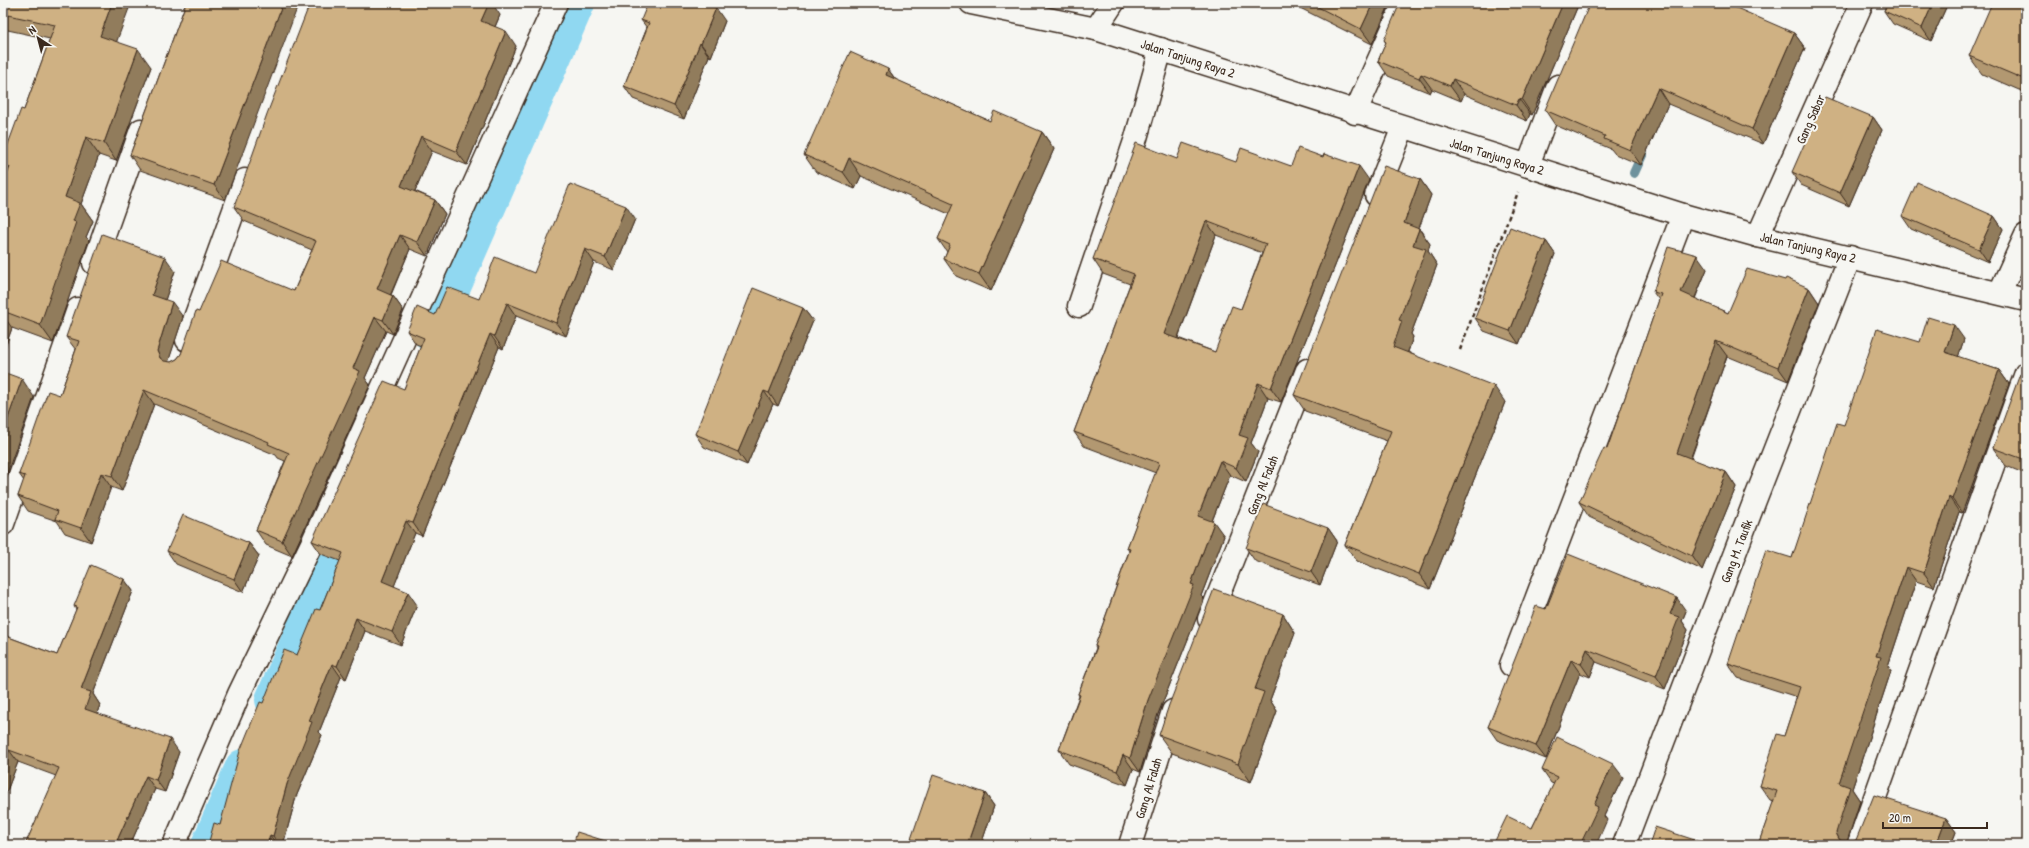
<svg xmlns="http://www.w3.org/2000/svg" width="2029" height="848" viewBox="0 0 2029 848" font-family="'Patrick Hand',sans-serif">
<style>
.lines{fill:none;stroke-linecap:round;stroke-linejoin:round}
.stream{stroke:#6e929d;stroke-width:10}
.canal{stroke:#90d8f1;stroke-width:36}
.minor-casing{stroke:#3b2a1e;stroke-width:25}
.path{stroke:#3b2a1e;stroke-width:2.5;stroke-dasharray:4 3;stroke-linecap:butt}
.minor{stroke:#f6f6f2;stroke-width:22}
.wall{fill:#b29871;stroke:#3b2a1e;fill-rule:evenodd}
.shaded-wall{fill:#917c5c;stroke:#3b2a1e}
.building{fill:#cfb183;stroke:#3b2a1e;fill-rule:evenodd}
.labels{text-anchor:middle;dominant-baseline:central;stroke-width:4;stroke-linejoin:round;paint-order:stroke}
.street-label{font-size:13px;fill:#3b2a1e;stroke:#f6f6f2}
</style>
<rect width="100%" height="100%" fill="#f6f6f2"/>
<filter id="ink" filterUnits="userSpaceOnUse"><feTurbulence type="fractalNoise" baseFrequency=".025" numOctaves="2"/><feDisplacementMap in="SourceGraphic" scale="8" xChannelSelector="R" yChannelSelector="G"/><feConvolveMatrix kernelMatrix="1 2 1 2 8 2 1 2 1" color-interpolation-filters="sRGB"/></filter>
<g filter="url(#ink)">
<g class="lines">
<!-- stream -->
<path class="stream" d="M1634,173L1643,153"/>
<!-- canal -->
<g class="canal">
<path d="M432,335L577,3"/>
<path d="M273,700L354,514"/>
<path d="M209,845L243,767"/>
</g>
<!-- minor casing -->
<g class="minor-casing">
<g id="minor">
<path d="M971,3L1096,29L1683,215L1758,236L2026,300"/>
<path d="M1096,29L1113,3"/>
<path d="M1355,113L1404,3"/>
<path d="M1528,165L1558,86"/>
<path d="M1376,195L1403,127"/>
<path d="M1758,236L1862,3"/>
<path d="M94,263L141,130"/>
<path d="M2000,292L2026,235"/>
<path d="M1079,306L1136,138L1161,49"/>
<path d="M187,340L245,180"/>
<path d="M3,524L78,309"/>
<path d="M1209,619L1307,370"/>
<path d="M1511,665L1683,215"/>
<path d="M174,845L239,694L313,541L556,3"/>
<path d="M1130,845L1173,711"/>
<path d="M1624,845L1755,500L1850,257"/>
<path d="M1858,845L2026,373"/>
</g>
</g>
<!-- path -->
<path class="path" d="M1460,350L1518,192"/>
<!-- minor -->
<use href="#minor" class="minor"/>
</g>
<!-- wall -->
<g class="wall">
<path d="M3,3L117,42L151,67L116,161L99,155L81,204L93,221L86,237L89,240L53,343L12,328L3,353V185L7,174L3,168V158L24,110L50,39L3,29Z"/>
<path d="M186,3L225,200L140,170L130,155Z"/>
<path d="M1290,3H1390L1372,44Z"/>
<path d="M1579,3L1532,115L1530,114L1527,121L1464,94L1461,101L1432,89L1430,93L1388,76L1378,61L1386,43L1384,40Z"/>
<path d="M1887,3H1948L1931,41L1893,24L1884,11Z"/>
<path d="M2026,3V93L1982,74L1969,56Z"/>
<path d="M457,6L500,15L495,27L516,46L467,165L432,151L415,191L435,200L445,214L427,256L410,249L391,295L393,296L403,310L393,334L386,331L365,378L370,385L292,556L266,545L256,530L285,461L278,458L276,455L154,404L122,491L111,487L91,542L65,533L57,521L28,511L18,496L24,481L19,474L60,395L76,350L66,337L175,271L165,300L183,317L168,362H171L177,359L181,354L199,312L294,291L312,250L244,221L234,207Z"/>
<path d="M641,20L725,21L711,57L709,56L684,119L633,99L624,86L647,28Z"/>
<path d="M1794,33L1805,48L1763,144L1668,104L1641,165L1615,154L1611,149L1555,125L1545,110Z"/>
<path d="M888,69L896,80L990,121L1042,132L1054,149L991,291L956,276L944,259L947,252L938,239L949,214L861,176L855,189L816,172L804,155Z"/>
<path d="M1873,117L1882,130L1849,206L1801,185L1792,172Z"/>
<path d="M1177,159L1291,166L1369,180L1281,402L1268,398L1251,443L1258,452L1246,482L1230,475L1212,521L1224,536L1201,596L1204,599L1158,714L1140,772L1133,769L1127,785L1069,764L1059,750L1079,696L1078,694L1096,648L1095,646L1129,551L1127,548L1156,473L1084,446L1074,432L1130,284L1103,274L1093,259ZM1216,235L1262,253L1241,309L1215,352L1178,338Z"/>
<path d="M1420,179L1431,195L1419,228L1430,244L1428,251L1437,265L1411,334L1413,337L1408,352L1505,402L1430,589L1357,561L1345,545L1387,441L1305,411L1294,395Z"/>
<path d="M1902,216H1994L2003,229L1988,262L1911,229Z"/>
<path d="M635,219L614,270L594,262L566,336L516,316L503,349L499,347L422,536L415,533L394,586L417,605L401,645L365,631L346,679L341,677L319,732L322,735L296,797L283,845H208L220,825L263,703L297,655L320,610L340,561L321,554L312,541L404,389L421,346L416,344L407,331L435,315L479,299L534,273Z"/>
<path d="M1546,241L1555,254L1519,344L1484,331L1475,318Z"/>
<path d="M1707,269L1695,299L1728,313L1809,288L1819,303L1788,381L1727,356L1691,459L1726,472L1736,487L1702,570L1589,517L1579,502L1607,449L1659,300L1653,292Z"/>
<path d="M803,308L813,321L778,406L773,404L747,465L704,447L695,434Z"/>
<path d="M1964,339L1958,357L1999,370L2009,384L1962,513L1959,512L1934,587L1916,581L1888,666L1891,671L1852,789L1860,801L1847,843H1851L1946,818L1956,832L1951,845H1758L1774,801L1770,800L1760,786L1784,736L1797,697L1738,678L1728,664L1792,558L1844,425L1920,342Z"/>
<path d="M2026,376V474L2006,466L1993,448Z"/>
<path d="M1328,528L1337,541L1320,585L1255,561L1246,548Z"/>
<path d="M249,543L259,556L243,592L176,564L167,551Z"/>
<path d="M124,579L133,591L93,694L100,705L97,713L179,752L165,792L155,789L130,845H25L56,776L18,762L3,801V635L57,655L76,610L74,606Z"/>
<path d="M1546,609L1686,611L1682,621L1688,630L1665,689L1596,662L1590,677L1580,673L1546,759L1497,740L1488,727Z"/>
<path d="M1283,614L1295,633L1270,700L1277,711L1251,782L1172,753L1159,735Z"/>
<path d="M1542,770L1623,777L1604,816L1607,820L1532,828L1554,784L1551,783Z"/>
<path d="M985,793L994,806L981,845H915L911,839Z"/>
</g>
<!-- shaded-wall -->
<g class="shaded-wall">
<path d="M112,3H131L112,54L100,36Z"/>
<path d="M283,3H299L225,200L214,185Z"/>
<path d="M489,3H492L500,15L491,36L481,21Z"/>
<path d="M1373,3H1390L1372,44L1361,29Z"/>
<path d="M1563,3H1579L1532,115L1522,100Z"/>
<path d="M1933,3H1948L1931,41L1922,28Z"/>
<path d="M716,8L725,21L711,57L701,44Z"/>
<path d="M506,31L516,46L467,165L456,151Z"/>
<path d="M1794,33L1805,48L1763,144L1752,129Z"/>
<path d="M700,43L709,56L684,119L674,106Z"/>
<path d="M138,49L151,67L116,161L104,143Z"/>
<path d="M888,69L900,86L886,75Z"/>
<path d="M1421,74L1432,89L1430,93L1419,78Z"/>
<path d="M1453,79L1464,94L1461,101L1450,86Z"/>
<path d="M1658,88L1668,104L1641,165L1630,150Z"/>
<path d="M1519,99L1530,114L1527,121L1516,105Z"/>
<path d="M1873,117L1882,130L1849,206L1840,193Z"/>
<path d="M1042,132L1054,149L991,291L979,274Z"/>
<path d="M421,136L432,151L411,200L401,186Z"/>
<path d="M86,137L99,155L81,204L93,221L86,237L89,240L53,343L40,325L73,221L65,197Z"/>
<path d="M849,158L861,176L855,189L843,172Z"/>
<path d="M1359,166L1369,180L1281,402L1271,388Z"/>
<path d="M1420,179L1431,195L1415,239L1404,223Z"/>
<path d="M435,200L445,214L427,256L417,242Z"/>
<path d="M626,206L635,219L614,270L605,257Z"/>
<path d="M1994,216L2003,229L1988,262L1979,249Z"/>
<path d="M1206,221L1216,235L1174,348L1164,334Z"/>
<path d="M1419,229L1430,244L1428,251L1437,265L1411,334L1413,337L1404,363L1393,347L1413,245Z"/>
<path d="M400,235L410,249L387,303L377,289Z"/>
<path d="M1546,241L1555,254L1519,344L1510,331Z"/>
<path d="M585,249L594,262L566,336L556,323Z"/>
<path d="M1697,255L1707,269L1691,307L1681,292Z"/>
<path d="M165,257L175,271L162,309L152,295Z"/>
<path d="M1809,288L1819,303L1788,381L1778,367Z"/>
<path d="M393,296L403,310L393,334L383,320Z"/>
<path d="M172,302L183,317L167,366L160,358L157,351Z"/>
<path d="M507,303L516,316L503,349L494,336Z"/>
<path d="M803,308L813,321L778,406L769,393Z"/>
<path d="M3,315L12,328L3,353Z"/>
<path d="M375,317L386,331L365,378L370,385L292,556L282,541L353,368Z"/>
<path d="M1954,325L1964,339L1955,367L1945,352Z"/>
<path d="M490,334L499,347L422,536L413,523Z"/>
<path d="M1716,341L1727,356L1687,468L1677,453Z"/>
<path d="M1999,370L2009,384L1962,513L1952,499Z"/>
<path d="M22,379L34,397L5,479L3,476V432Z"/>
<path d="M1258,383L1268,398L1251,443L1258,452L1246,482L1236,468L1239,435Z"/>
<path d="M1494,386L1505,402L1430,589L1419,574Z"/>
<path d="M144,390L154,404L122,491L112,476Z"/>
<path d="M764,391L773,404L747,465L738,452Z"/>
<path d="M1220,461L1230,475L1208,531L1198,516Z"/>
<path d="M1726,472L1736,487L1702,570L1692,556Z"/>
<path d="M101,473L111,487L91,542L81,528Z"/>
<path d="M1949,497L1959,512L1934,587L1924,573Z"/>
<path d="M406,521L415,533L391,594L382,581Z"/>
<path d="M1214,522L1224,536L1201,596L1204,599L1158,714L1140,772L1130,758L1148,700L1191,584Z"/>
<path d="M1328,528L1337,541L1320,585L1311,572Z"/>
<path d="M249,543L259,556L243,592L234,579Z"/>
<path d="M1906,567L1916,581L1888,666L1891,671L1852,789L1860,801L1846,845L1839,839L1836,833L1839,783L1876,656Z"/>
<path d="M124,579L133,591L93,694L100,705L94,721L85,709L81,689Z"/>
<path d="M408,592L417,605L401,645L392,632Z"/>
<path d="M1677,598L1686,611L1682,621L1688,630L1665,689L1656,676L1670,614Z"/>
<path d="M1283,614L1295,633L1270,700L1277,711L1251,782L1238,764L1255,689Z"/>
<path d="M356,618L365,631L346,679L337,666Z"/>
<path d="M1587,649L1596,662L1590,677L1581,664Z"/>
<path d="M1571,660L1580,673L1546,759L1536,746Z"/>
<path d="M332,664L341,677L319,732L322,735L296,797L283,845H279L273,836L287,784L309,721Z"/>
<path d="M170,739L179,752L165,792L156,780Z"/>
<path d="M9,750L18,762L3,801V765Z"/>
<path d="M1123,755L1133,769L1127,785L1117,771Z"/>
<path d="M1613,764L1623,777L1604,816L1607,820L1596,845H1580L1594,805Z"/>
<path d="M146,776L155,789L130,845H115Z"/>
<path d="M985,793L994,806L981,845H967Z"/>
<path d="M1946,818L1956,832L1951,845H1936Z"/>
<path d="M270,835L277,845H267Z"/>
</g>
<!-- building -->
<g class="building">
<path d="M3,3H112L100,36L138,49L104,143L86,137L65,197L80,203L73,221L76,222L40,325L3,311V185L10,167L3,165V158L21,109L24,110L55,25L3,14Z"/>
<path d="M186,3H283L214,185L130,155Z"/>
<path d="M310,3H450L457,6L459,3H489L481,21L506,31L456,151L421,136L401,186L435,200L417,242L400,235L377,289L393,296L383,320L375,317L353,368L360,371L282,541L256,530L289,453L268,444L269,442L144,390L112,476L101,473L81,528L55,519L58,511L18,496L25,476L19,474L48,391L60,395L79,341L66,337L102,234L165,257L152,295L172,302L157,351L160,358L164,361L171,362L177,359L181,354L196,311L199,312L221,261L294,291L316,241L234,207L267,114Z"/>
<path d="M648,3H704L716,8L701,44L700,43L674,106L624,86L649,23L641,20Z"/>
<path d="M1310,3H1373L1361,29Z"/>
<path d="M1400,3H1563L1522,100L1519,99L1516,105L1453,79L1450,86L1421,74L1419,78L1378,61L1386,42L1384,40Z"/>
<path d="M1590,3H1725L1794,33L1752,129L1658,88L1630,150L1604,139L1605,136L1545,110Z"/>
<path d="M1887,3H1933L1922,28L1884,11Z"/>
<path d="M1992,3H2026V80L1969,56Z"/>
<path d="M850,52L888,69L886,75L990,121L994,111L1042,132L979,274L944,259L950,245L938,239L953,204L849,158L843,172L804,155Z"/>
<path d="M1825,97L1873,117L1840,193L1792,172Z"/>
<path d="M1136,143L1177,159L1183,143L1236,162L1241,148L1291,166L1298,148L1323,157L1324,154L1359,166L1271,388L1258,383L1239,435L1248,438L1236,468L1220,461L1198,516L1214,522L1191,584L1194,585L1148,700L1130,758L1123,755L1117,771L1059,750L1080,695L1078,694L1097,647L1095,646L1130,549L1127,548L1159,463L1074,432L1134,274L1093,259ZM1206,221L1266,244L1241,309L1232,306L1215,352L1164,334Z"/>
<path d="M1384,166L1420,179L1404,223L1419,229L1413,245L1426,249L1399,320L1402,321L1393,347L1494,386L1419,574L1345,545L1391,431L1294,395Z"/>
<path d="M1917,182L1994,216L1979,249L1902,216Z"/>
<path d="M570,184L626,206L605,257L585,249L556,323L507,303L494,336L490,334L413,523L406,521L382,581L408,592L392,632L356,618L337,666L332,664L309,721L312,722L287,784L273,836L270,835L267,845H208L214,823L220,825L240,751L260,702L263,703L284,650L297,655L316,609L320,610L343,553L312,541L384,381L404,389L424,338L407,331L417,307L435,315L447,287L479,299L495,257L534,273Z"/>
<path d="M1510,227L1546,241L1510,331L1475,318Z"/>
<path d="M1668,247L1697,255L1681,292L1728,313L1747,269L1785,280L1786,278L1809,288L1778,367L1716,341L1677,453L1726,472L1692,556L1579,502L1604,448L1607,449L1661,294L1653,292Z"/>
<path d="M753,288L803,308L769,393L764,391L738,452L695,434Z"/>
<path d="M1928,317L1954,325L1945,352L1999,370L1952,499L1949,497L1924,573L1906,567L1876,656L1881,657L1839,783L1850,787L1836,833L1839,839L1844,843H1851L1856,840L1874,795L1946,818L1936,845H1758L1777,791L1760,786L1777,734L1784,736L1800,687L1728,664L1766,550L1792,558L1837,423L1844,425L1877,329L1920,342Z"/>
<path d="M3,372L22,379L3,432Z"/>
<path d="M2020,374L2026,376V460L1993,448Z"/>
<path d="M1263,504L1328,528L1311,572L1246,548Z"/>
<path d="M183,515L249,543L234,579L167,551Z"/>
<path d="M1568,554L1677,598L1670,614L1679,617L1656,676L1587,649L1581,664L1571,660L1536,746L1488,727L1536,606L1546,609Z"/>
<path d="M91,565L124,579L81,689L91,692L85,709L170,739L156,780L146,776L115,845H25L59,768L9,750L3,765V635L57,655L77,607L74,606Z"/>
<path d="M1214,589L1283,614L1255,689L1264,692L1238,764L1159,735L1169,705Z"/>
<path d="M1557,737L1613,764L1594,805L1598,807L1580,845H1493L1507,816L1532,828L1557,777L1542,770Z"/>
<path d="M933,775L985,793L967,845H928L911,839Z"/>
<path d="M1655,827L1710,845H1649Z"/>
<path d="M577,832L618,845H573Z"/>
</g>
</g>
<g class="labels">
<!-- street labels -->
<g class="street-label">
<text transform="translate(1188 58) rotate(18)">Jalan Tanjung Raya 2</text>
<text transform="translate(1810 119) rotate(-66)">Gang Sabar</text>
<text transform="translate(1497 156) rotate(17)">Jalan Tanjung Raya 2</text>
<text transform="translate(1808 247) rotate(13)">Jalan Tanjung Raya 2</text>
<text transform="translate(1262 485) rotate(-68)">Gang Al Falah</text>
<text transform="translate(1736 551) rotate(-69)">Gang M. Taufik</text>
<text transform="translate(1148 788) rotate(-73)">Gang Al Falah</text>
</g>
</g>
<!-- margin -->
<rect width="2029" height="848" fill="none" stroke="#f6f6f2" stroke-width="16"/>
<rect x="8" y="8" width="2013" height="832" fill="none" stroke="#3b2a1e" stroke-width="1.5" filter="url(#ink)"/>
<!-- north arrow -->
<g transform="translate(38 38) rotate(324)" stroke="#f6f6f2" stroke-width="3" paint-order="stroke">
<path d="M0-3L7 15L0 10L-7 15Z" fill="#3b2a1e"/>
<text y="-6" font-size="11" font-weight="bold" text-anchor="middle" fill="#3b2a1e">N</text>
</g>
<!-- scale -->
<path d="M1883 822v6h104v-6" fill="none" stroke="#3b2a1e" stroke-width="2"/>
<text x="1889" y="822" font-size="12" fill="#3b2a1e" stroke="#f6f6f2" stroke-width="3" paint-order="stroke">20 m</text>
</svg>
